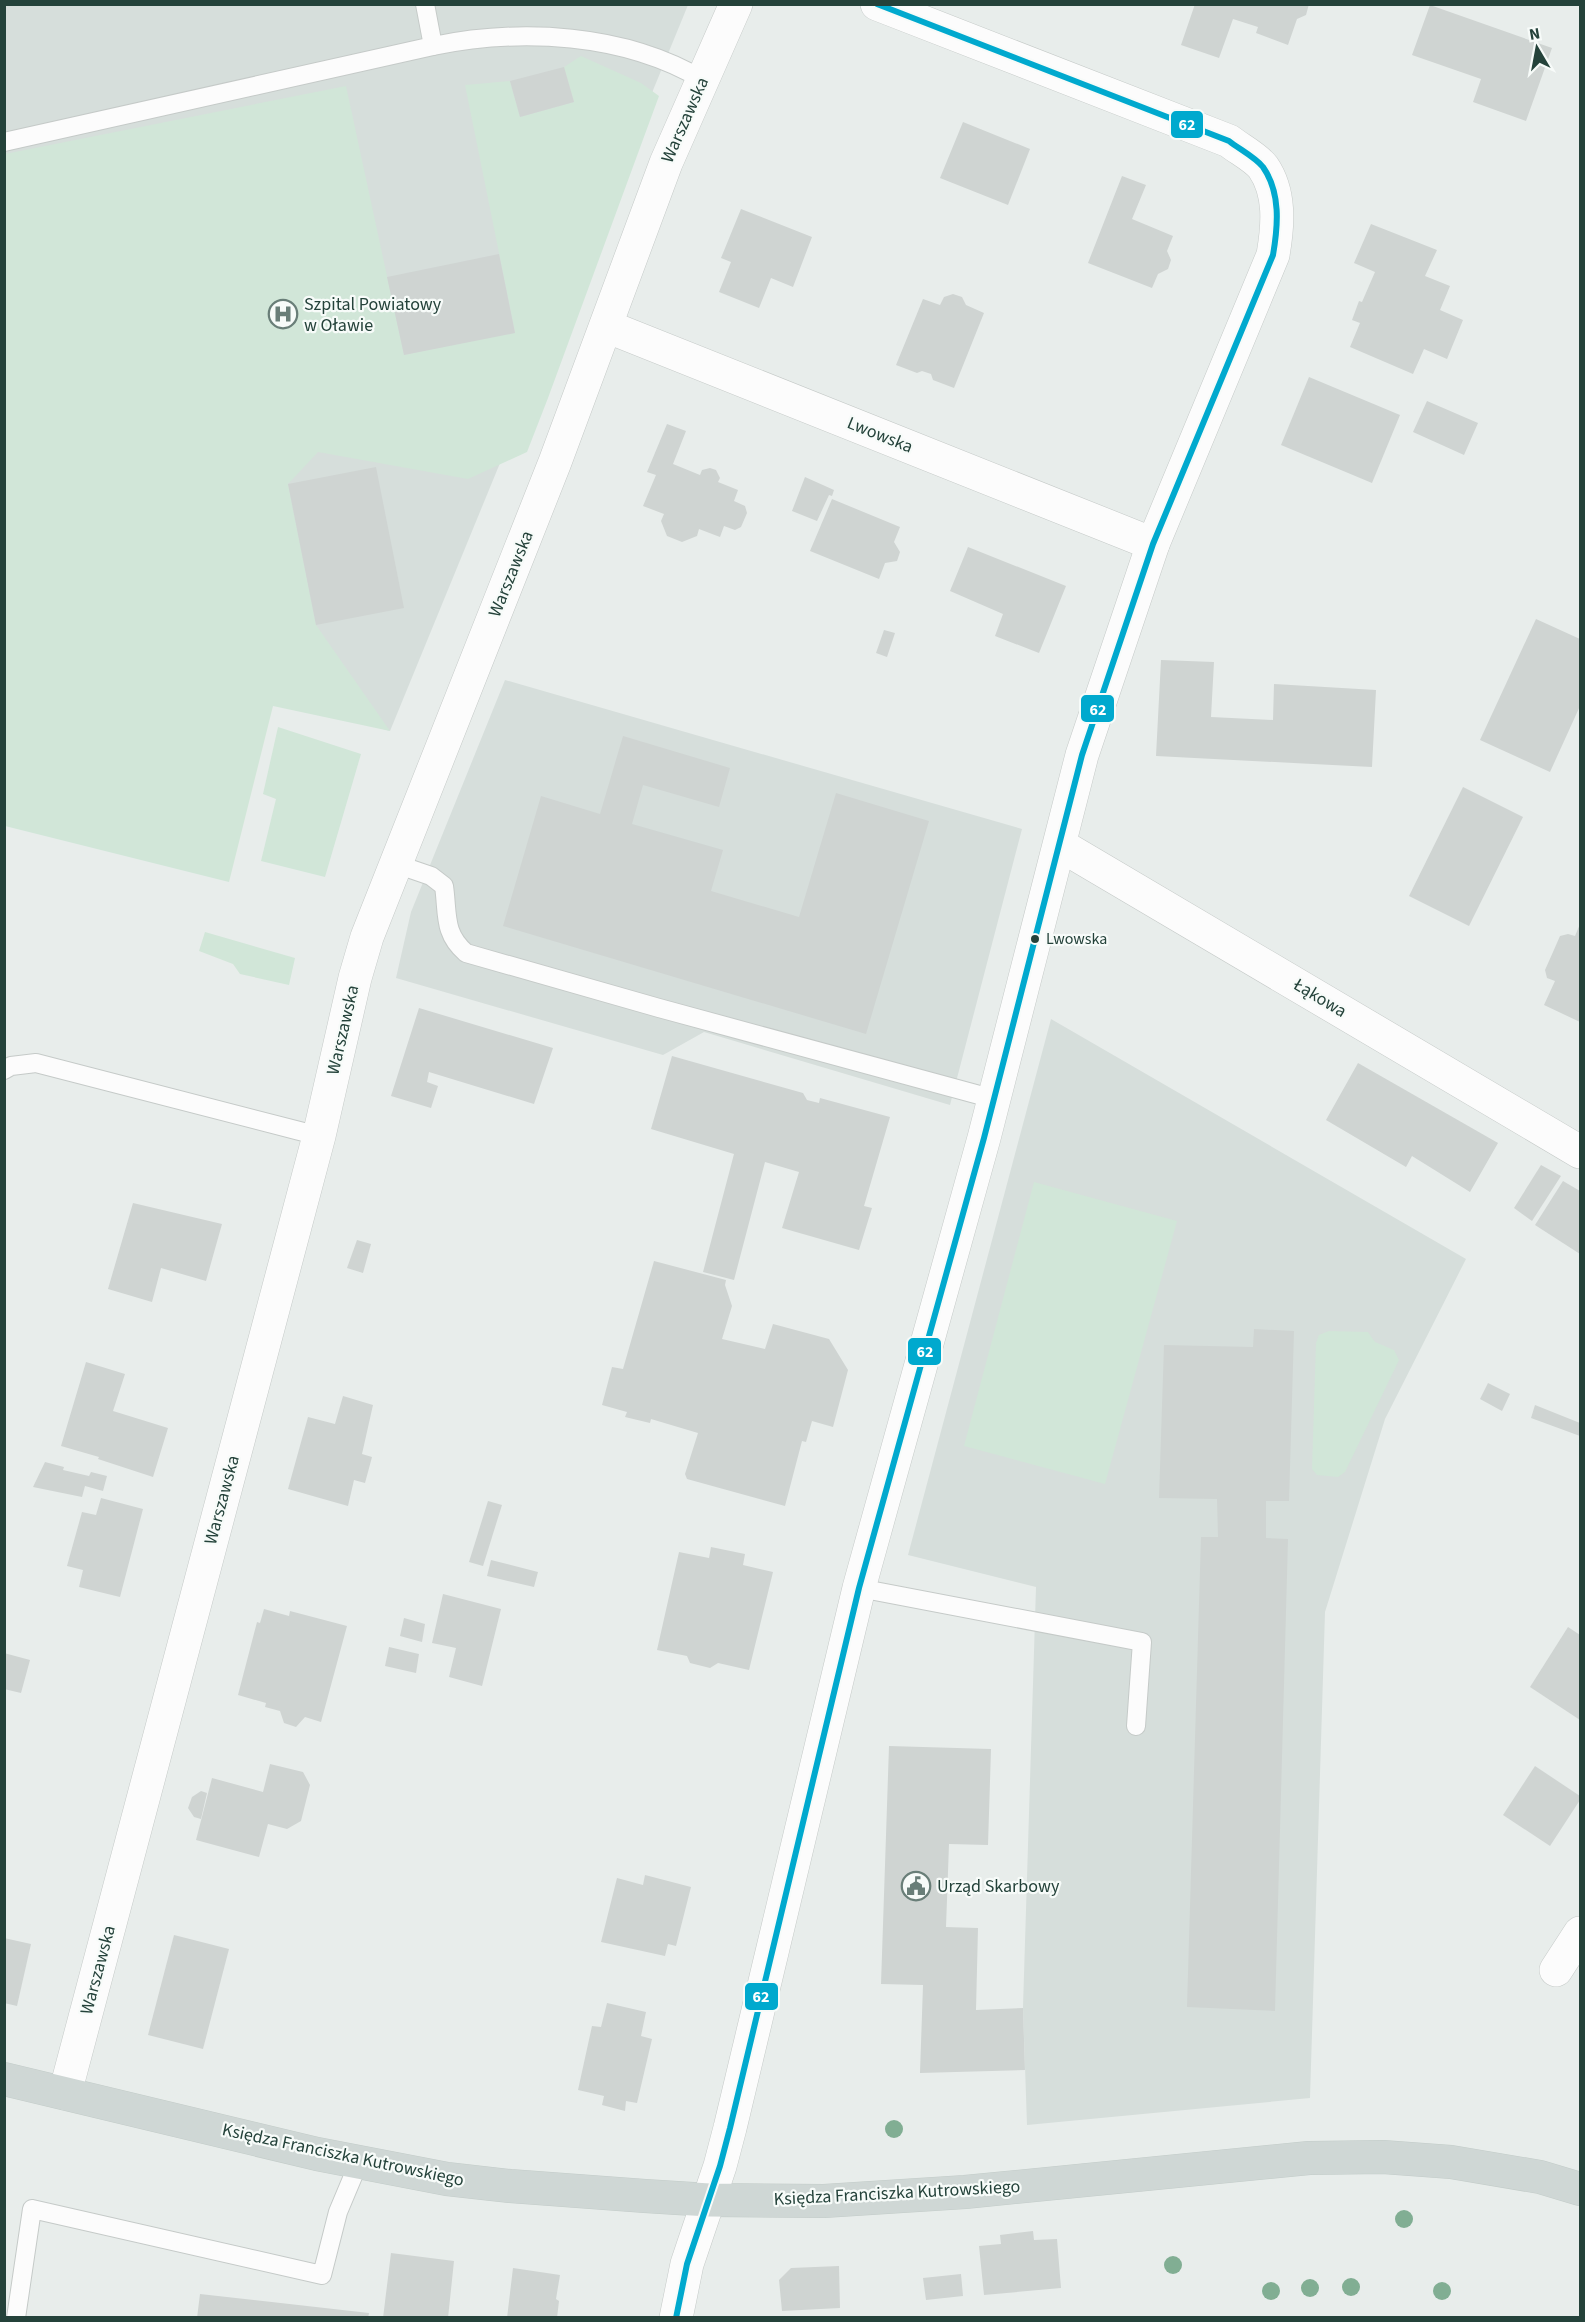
<svg xmlns="http://www.w3.org/2000/svg" width="1585" height="2322" viewBox="0 0 1585 2322" font-family="'Source Sans 3',sans-serif">
<style>
.built{fill:#d6dedb}
.green{fill:#d1e6d8}
.building{fill:#cfd4d2}
.lines{fill:none;stroke-linecap:round;stroke-linejoin:round}
.lane-casing{stroke:#c5cac8;stroke-width:20}
.street-casing{stroke:#c5cac8;stroke-width:34}
.primary-casing{stroke:#c3ccc9;stroke-width:34}
.lane{stroke:#fcfcfc;stroke-width:18}
.street{stroke:#fcfcfc;stroke-width:33}
.primary{stroke:#cfd7d5;stroke-width:33}
.bus-1-casing{stroke:#f7fbf9;stroke-width:10}
.bus-1{stroke:#00a9ce;stroke-width:6}
.tree{fill:#81ae93}
.bus-dot{fill:#24423a;stroke:#f7fbf9;stroke-width:2}
.labels{text-anchor:middle;dominant-baseline:central;stroke-width:4.5;stroke-linejoin:round;paint-order:stroke}
.bus-label{font-size:16px;fill:#24423a;stroke:#f7fbf9;text-anchor:start}
.street-label{font-size:18px;fill:#24423a;stroke:#f7fbf9}
.poi-label{font-size:18px;fill:#24423a;stroke:#f7fbf9;text-anchor:start}
.line-badge{stroke:#f7fbf9;stroke-width:2}
.badge-label{font-size:16px;text-anchor:middle;font-weight:bold;fill:#fff}
</style>
<rect width="100%" height="100%" fill="#e8edeb"/>
<!-- built -->
<g class="built">
<path d="M4,5H688L390,731L5,623Z"/>
<path d="M505,680L1022,829L950,1105L704,1032L663,1055L396,978L411,912Z"/>
<path d="M1051,1019L1466,1259L1385,1419L1325,1612L1310,2098L1027,2125L1023,2007L1036,1587L908,1555Z"/>
</g>
<!-- green -->
<g class="green">
<path d="M581,56L641,83L659,96L548,398L527,452L468,479L318,452L288,484L316,625L390,731L273,706L229,882L5,826V154L346,86L404,355L515,332L465,85L510,81L520,117L574,102L564,67Z"/>
<path d="M278,727L361,754L325,877L261,861L276,799L263,794Z"/>
<path d="M205,932L295,958L289,985L240,974L233,964L199,951Z"/>
<path d="M1034,1182L1177,1221L1105,1484L964,1446Z"/>
<path d="M1329,1331L1368,1332L1375,1342L1394,1350L1399,1360L1345,1472L1338,1477L1317,1475L1312,1469L1316,1343L1319,1335Z"/>
</g>
<!-- building -->
<g class="building">
<path d="M1195,4H1309L1306,15L1297,19L1288,45L1256,33L1258,27L1233,19L1219,58L1181,45Z"/>
<path d="M1430,5L1552,48L1526,121L1473,102L1481,79L1412,55Z"/>
<path d="M564,67L574,102L520,117L510,81Z"/>
<path d="M963,122L1030,149L1008,205L940,178Z"/>
<path d="M1122,176L1146,185L1132,219L1173,236L1167,251L1171,260L1168,269L1158,274L1152,288L1088,263Z"/>
<path d="M741,209L812,237L793,287L771,278L759,308L719,292L731,262L721,258Z"/>
<path d="M1371,224L1437,250L1425,276L1450,286L1440,310L1463,320L1447,359L1424,349L1413,374L1350,347L1360,323L1352,320L1359,301L1362,302L1375,272L1354,263Z"/>
<path d="M499,254L515,333L404,355L387,277Z"/>
<path d="M953,294L962,297L966,305L984,313L954,388L933,380L931,374L922,371L917,373L896,365L923,299L940,305L944,297Z"/>
<path d="M1309,377L1400,415L1372,483L1281,445Z"/>
<path d="M1427,401L1478,423L1464,455L1413,432Z"/>
<path d="M667,424L686,431L673,464L700,475L702,470L710,468L716,470L720,478L718,482L738,490L734,501L745,506L747,513L741,527L735,530L724,526L720,537L699,529L697,536L682,542L667,536L661,521L664,514L643,506L656,475L647,472Z"/>
<path d="M376,467L404,608L316,625L288,484Z"/>
<path d="M805,477L834,490L832,496L829,495L817,521L792,511Z"/>
<path d="M832,499L900,527L894,542L900,552L897,561L885,563L879,579L810,551Z"/>
<path d="M968,547L1066,586L1039,653L995,636L1003,614L950,591Z"/>
<path d="M1536,619L1580,639V706L1550,772L1480,740Z"/>
<path d="M884,630L895,633L887,657L876,653Z"/>
<path d="M1161,660L1214,662L1211,717L1273,720L1274,684L1376,690L1372,767L1156,756Z"/>
<path d="M623,736L730,768L719,807L643,785L632,824L723,850L711,891L799,917L836,793L929,821L866,1034L503,926L541,796L600,814Z"/>
<path d="M1463,787L1523,817L1469,926L1409,896Z"/>
<path d="M1580,924V1022L1544,1005L1555,981L1547,978L1545,970L1553,952L1560,936L1568,934L1575,936Z"/>
<path d="M419,1008L553,1048L534,1104L429,1072L427,1082L438,1086L431,1108L391,1096Z"/>
<path d="M672,1056L803,1093L807,1100L819,1103L820,1098L890,1117L864,1206L872,1208L859,1250L782,1228L799,1172L765,1162L734,1280L703,1272L734,1154L651,1129Z"/>
<path d="M1358,1063L1498,1143L1470,1192L1412,1156L1406,1167L1326,1120Z"/>
<path d="M1541,1165L1561,1176L1532,1221L1514,1208Z"/>
<path d="M1563,1181L1580,1191V1254L1535,1225Z"/>
<path d="M133,1203L222,1224L206,1281L161,1268L152,1302L108,1289Z"/>
<path d="M357,1240L371,1244L363,1273L347,1268Z"/>
<path d="M654,1261L726,1280L725,1285L732,1306L722,1339L765,1349L773,1324L829,1339L848,1370L833,1427L812,1421L806,1442L802,1441L785,1506L687,1479L685,1474L698,1433L651,1419L650,1423L625,1417L627,1412L602,1405L612,1367L623,1369Z"/>
<path d="M1254,1329L1294,1331L1289,1501H1266V1538L1288,1539L1275,2011L1187,2007L1201,1537H1218L1217,1499L1159,1498L1164,1345L1253,1347Z"/>
<path d="M86,1362L125,1374L113,1411L168,1428L153,1477L98,1459L99,1457L61,1446Z"/>
<path d="M1488,1383L1510,1394L1502,1411L1480,1399Z"/>
<path d="M343,1396L373,1405L362,1454L372,1457L365,1483L354,1480L348,1506L288,1489L308,1417L335,1424Z"/>
<path d="M1535,1405L1580,1423V1436L1531,1418Z"/>
<path d="M45,1462L64,1467L63,1470L89,1476L91,1472L107,1476L103,1491L85,1486L82,1497L33,1487Z"/>
<path d="M101,1498L143,1509L120,1597L79,1587L83,1570L67,1566L82,1512L96,1515Z"/>
<path d="M488,1501L502,1505L483,1566L469,1562Z"/>
<path d="M711,1547L745,1554L743,1565L773,1572L749,1670L718,1663L710,1668L690,1663L687,1656L657,1650L679,1552L709,1558Z"/>
<path d="M491,1560L538,1572L534,1587L487,1576Z"/>
<path d="M443,1594L501,1609L482,1686L449,1677L456,1648L432,1643Z"/>
<path d="M264,1609L289,1616L290,1611L347,1626L321,1722L305,1717L296,1727L284,1723L280,1711L265,1707L266,1703L238,1695L257,1622L260,1623Z"/>
<path d="M404,1618L425,1624L422,1642L400,1636Z"/>
<path d="M1568,1627L1580,1635V1720L1530,1687Z"/>
<path d="M389,1647L419,1654L416,1673L385,1666Z"/>
<path d="M4,1653L30,1660L21,1693L4,1689Z"/>
<path d="M889,1746L991,1749L988,1845L949,1844L946,1927L978,1928L976,2010L1023,2008L1025,2070L920,2073L923,1985L881,1984Z"/>
<path d="M270,1764L303,1772L310,1785L301,1821L287,1829L268,1824L259,1857L196,1840L212,1778L263,1792Z"/>
<path d="M1535,1766L1580,1796V1800L1550,1846L1503,1815Z"/>
<path d="M201,1791L207,1793L201,1819L194,1817L188,1808L192,1797Z"/>
<path d="M645,1875L691,1887L676,1946L668,1944L665,1956L601,1942L617,1878L643,1885Z"/>
<path d="M174,1935L229,1949L203,2049L148,2035Z"/>
<path d="M4,1938L31,1944L17,2006L4,2003Z"/>
<path d="M607,2003L646,2012L641,2036L652,2039L637,2103L626,2101L625,2111L602,2105L604,2096L578,2090L592,2026L601,2027Z"/>
<path d="M1033,2231L1034,2240L1057,2239L1061,2288L984,2295L979,2246L1001,2244L1000,2235Z"/>
<path d="M391,2253L454,2261L448,2318H383Z"/>
<path d="M839,2266L840,2308L782,2311L779,2280L791,2268Z"/>
<path d="M513,2268L560,2275L556,2299L559,2301L557,2318H507Z"/>
<path d="M961,2274L963,2296L926,2300L923,2278Z"/>
<path d="M200,2294L369,2313L368,2318H197Z"/>
</g>
<g class="lines">
<!-- lane casing -->
<g class="lane-casing">
<g id="lane">
<path d="M433,46C521,28 624,33 703,80"/>
<path d="M4,142L433,46L425,4"/>
<path d="M396,864L431,876L444,886C448,914 443,933 466,953L659,1008L994,1099"/>
<path d="M4,1070L11,1066L36,1063L319,1136"/>
<path d="M859,1588L1142,1642L1136,1726"/>
<path d="M16,2318L32,2209L322,2275L338,2212L359,2162"/>
</g>
</g>
<!-- street casing -->
<g class="street-casing">
<g id="street">
<path d="M606,326L1153,544"/>
<path d="M1060,845L1580,1152"/>
<path d="M1556,1970L1580,1933"/>
<path d="M65,2093L319,1136L355,978L367,937L555,462L666,163L736,4"/>
<path d="M676,2318L687,2264L720,2166L730,2128L859,1588L984,1138L1082,755L1153,544L1273,255C1278,226 1281,193 1263,167C1255,157 1239,149 1229,141L877,4"/>
</g>
</g>
<!-- primary casing -->
<g class="primary-casing">
<path id="primary" d="M4,2079L317,2154L447,2179L510,2186L645,2196L709,2200L824,2201L965,2192L1309,2158L1383,2157L1451,2162L1540,2177L1580,2189"/>
</g>
<!-- lane -->
<use href="#lane" class="lane"/>
<!-- street -->
<use href="#street" class="street"/>
<!-- primary -->
<use href="#primary" class="primary"/>
<!-- bus-1 casing -->
<g class="bus-1-casing">
<path id="bus-1" d="M676,2318L687,2264L720,2166L730,2128L859,1588L984,1138L1082,755L1153,544L1273,255C1278,226 1281,193 1263,167C1255,157 1239,149 1229,141L877,4"/>
</g>
<!-- bus-1 -->
<use href="#bus-1" class="bus-1"/>
</g>
<!-- trees -->
<g class="tree">
<circle cx="894" cy="2129" r="9"/>
<circle cx="1404" cy="2219" r="9"/>
<circle cx="1173" cy="2265" r="9"/>
<circle cx="1351" cy="2287" r="9"/>
<circle cx="1310" cy="2288" r="9"/>
<circle cx="1271" cy="2291" r="9"/>
<circle cx="1442" cy="2291" r="9"/>
</g>
<!-- icons -->
<defs>
<g id="hospital-ring" transform="scale(1.5)"><circle r="9.5" fill="#f7fbf9" stroke="#697e78" stroke-width="1.5"/><path d="M-5-5h3v3.5h4V-5h3V5h-3V1.5h-4V5h-3Z" fill="#697e78"/></g>
<g id="civic-ring" transform="scale(1.5)"><circle r="9.5" fill="#f7fbf9" stroke="#697e78" stroke-width="1.5"/><path d="M-.6-6.5H3V-4.5H.6V-3L4-1V1h2V6H-6V1h2V-1L-.6-3ZM-1.2 2.5V6h2.4V2.5Z" fill="#697e78"/></g>
</defs>
<g fill-rule="evenodd">
<use href="#hospital-ring" x="283" y="314"/>
<use href="#civic-ring" x="916" y="1886"/>
</g>
<!-- markers -->
<circle class="bus-dot" cx="1035" cy="939" r="5"/>
<g class="labels">
<!-- bus labels -->
<g class="bus-label">
<text x="1046" y="939">Lwowska</text>
</g>
<!-- street labels -->
<g class="street-label">
<text transform="translate(685 120) rotate(-66)">Warszawska</text>
<text transform="translate(880 435) rotate(22)">Lwowska</text>
<text transform="translate(511 574) rotate(-68)">Warszawska</text>
<text transform="translate(1320 998) rotate(31)">Łąkowa</text>
<text transform="translate(343 1030) rotate(-77)">Warszawska</text>
<text transform="translate(222 1500) rotate(-75)">Warszawska</text>
<text transform="translate(98 1970) rotate(-75)">Warszawska</text>
<text transform="translate(343 2155) rotate(12)">Księdza Franciszka Kutrowskiego</text>
<text transform="translate(897 2193) rotate(-3)">Księdza Franciszka Kutrowskiego</text>
</g>
<!-- poi labels -->
<g class="poi-label">
<text x="304" y="304">Szpital Powiatowy<tspan x="304" dy="21">w Oławie</tspan></text>
<text x="937" y="1886">Urząd Skarbowy</text>
</g>
</g>
<g class="line-badge">
<rect x="1170" y="110" width="34" height="29" rx="6" fill="#00a9ce"/>
<rect x="1080" y="694" width="35" height="29" rx="6" fill="#00a9ce"/>
<rect x="907" y="1337" width="35" height="29" rx="6" fill="#00a9ce"/>
<rect x="744" y="1982" width="35" height="29" rx="6" fill="#00a9ce"/>
</g>
<g class="badge-label">
<text x="1187" y="130">62</text>
<text x="1098" y="715">62</text>
<text x="925" y="1357">62</text>
<text x="761" y="2002">62</text>
</g>
<!-- border -->
<rect width="1585" height="2322" fill="none" stroke="#24423a" stroke-width="12"/>
<!-- north arrow -->
<g transform="translate(1537 48) rotate(350)" stroke="#f7fbf9" stroke-width="4.5" paint-order="stroke">
<path d="M0-4.5L10 22L0 15L-10 22Z" fill="#24423a"/>
<text y="-9" font-size="16" font-weight="bold" text-anchor="middle" fill="#24423a">N</text>
</g>
</svg>
